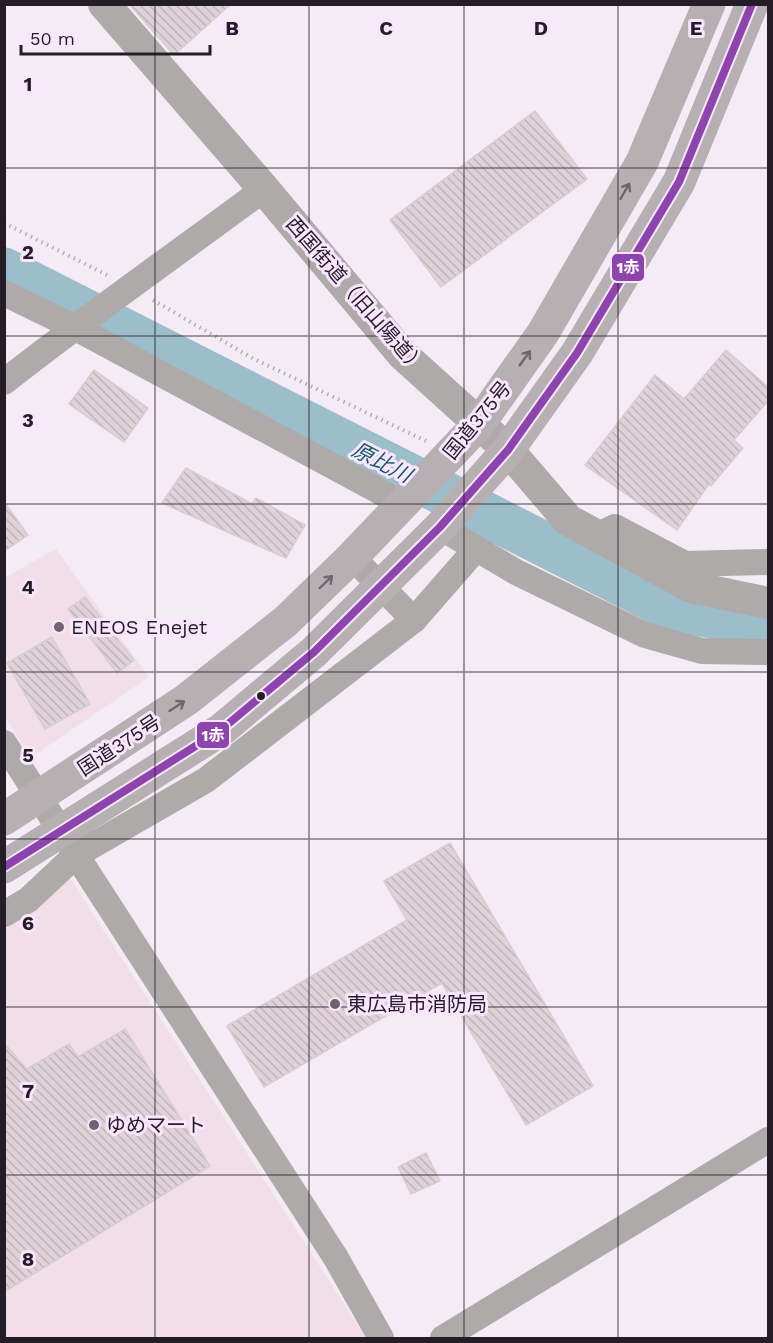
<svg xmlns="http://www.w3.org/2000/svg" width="773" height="1343" viewBox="0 0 773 1343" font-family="'Work Sans','Noto Sans JP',sans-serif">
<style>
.commercial{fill:#f1dee8}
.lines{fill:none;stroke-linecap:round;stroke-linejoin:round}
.river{stroke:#9cbecb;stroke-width:45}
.building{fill:url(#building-back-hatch);stroke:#d7ccd2;stroke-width:1.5}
.path{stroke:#b3afb2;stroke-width:4;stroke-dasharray:1.5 4.5;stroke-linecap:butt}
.minor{stroke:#aeaaaa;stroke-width:26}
.tertiary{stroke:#aeaaaa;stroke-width:32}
.trunk{stroke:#b6b0b3;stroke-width:33}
.bus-1-casing{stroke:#f7e6fc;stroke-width:12}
.bus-1{stroke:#8e44ad;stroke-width:8}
.oneway{stroke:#6d666c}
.grid{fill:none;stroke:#241c26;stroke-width:1.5;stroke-opacity:0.55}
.poi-dot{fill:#6d646f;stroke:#f7e6fc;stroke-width:2}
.bus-dot{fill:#241c26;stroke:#f7e6fc;stroke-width:2}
.labels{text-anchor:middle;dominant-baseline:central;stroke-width:6;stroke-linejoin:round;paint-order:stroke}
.street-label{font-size:20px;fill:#241c26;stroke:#f7e6fc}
.poi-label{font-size:20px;fill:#241c26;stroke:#f7e6fc;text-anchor:start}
.water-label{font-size:21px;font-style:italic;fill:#13596a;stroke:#f7e6fc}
.grid-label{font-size:20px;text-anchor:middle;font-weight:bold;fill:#241c26;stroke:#f7e6fc;stroke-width:6;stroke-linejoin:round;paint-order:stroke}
.line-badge{stroke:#f7e6fc;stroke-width:2}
.badge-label{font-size:16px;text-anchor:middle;font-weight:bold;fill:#fff}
</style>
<defs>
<pattern id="building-back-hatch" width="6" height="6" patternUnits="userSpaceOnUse" patternTransform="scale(1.5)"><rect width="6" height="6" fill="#dfd3d9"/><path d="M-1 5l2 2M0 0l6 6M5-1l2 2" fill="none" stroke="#bfb5ba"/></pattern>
</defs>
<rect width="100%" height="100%" fill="#f4ebf7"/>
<!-- commercial -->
<g class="commercial">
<path d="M56,549L149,677L36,754L25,748L5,717L4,578Z"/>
<path d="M63,867L366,1338H5L4,902Z"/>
</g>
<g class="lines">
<!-- river -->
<path class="river" d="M4,270L670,608L768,627"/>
</g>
<!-- building -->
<g class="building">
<path d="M129,4H231L174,55Z"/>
<path d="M535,111L587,179L441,287L390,220Z"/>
<path d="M726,350L768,387V401L734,440L743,448L711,486L709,484L677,530L585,465L655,375L684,399Z"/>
<path d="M94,370L148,408L124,442L69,404Z"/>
<path d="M186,468L252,504L256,498L305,525L286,558L162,503Z"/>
<path d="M4,502L28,535L4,551Z"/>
<path d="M85,597L134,660L117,673L68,609Z"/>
<path d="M52,637L90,704L45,729L7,663Z"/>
<path d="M450,843L593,1086L526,1125L442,983L264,1087L227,1026L407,920L384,881Z"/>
<path d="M125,1029L210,1166L4,1292V1043L27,1069L69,1044L78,1057Z"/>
<path d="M426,1153L440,1181L411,1194L398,1167Z"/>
</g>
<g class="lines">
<!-- path -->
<g class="path">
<path d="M4,223L107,275"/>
<path d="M153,300L254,359L426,441"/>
</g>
<!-- minor -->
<g class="minor">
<path d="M4,293L74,327L403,504"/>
<path d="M4,382C89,315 178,253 264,189"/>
<path d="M440,527L516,572L645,635L702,651L768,652"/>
<path d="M597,536L615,527L685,564L768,562"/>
<path d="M352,557L414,620"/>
<path d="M4,743L336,1258L381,1338"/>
<path d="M4,914L28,900L76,855L206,780L414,620L476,549"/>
<path d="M443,1338L768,1140"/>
</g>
<!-- tertiary -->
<path class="tertiary" d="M104,4L264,189L403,355L508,450L568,520L691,587L768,603"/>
<!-- trunk -->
<g class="trunk">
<path d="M4,819L186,700L286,621L352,557L478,425L543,333L642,162L709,4"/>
<path d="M4,867L221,730L314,652L440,527L508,450L577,353L679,182L752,4"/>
</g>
<!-- bus-1 casing -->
<g class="bus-1-casing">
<path id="bus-1" d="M4,867L221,730L314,652L440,527L508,450L577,353L679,182L752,4"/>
</g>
<!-- bus-1 -->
<use href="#bus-1" class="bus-1"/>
</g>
<!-- one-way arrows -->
<defs><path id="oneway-shaft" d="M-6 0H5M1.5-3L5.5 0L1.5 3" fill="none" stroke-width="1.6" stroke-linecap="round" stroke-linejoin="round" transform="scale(1.5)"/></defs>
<g class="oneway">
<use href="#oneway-shaft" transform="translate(625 191) rotate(-60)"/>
<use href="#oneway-shaft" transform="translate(525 358) rotate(-54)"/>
<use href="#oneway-shaft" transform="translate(326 582) rotate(-44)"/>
<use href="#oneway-shaft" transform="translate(177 706) rotate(-33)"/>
</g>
<!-- grid -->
<path class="grid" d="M155,4V1338M309,4V1338M464,4V1338M618,4V1338M4,168H768M4,336H768M4,504H768M4,672H768M4,839H768M4,1007H768M4,1175H768"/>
<!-- markers -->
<g class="poi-dot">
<circle cx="59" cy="627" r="6"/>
<circle cx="335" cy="1004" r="6"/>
<circle cx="94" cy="1125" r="6"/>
</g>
<circle class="bus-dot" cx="261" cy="696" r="5"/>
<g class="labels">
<!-- street labels -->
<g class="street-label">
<text transform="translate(356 295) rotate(49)">西国街道（旧山陽道）</text>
<text transform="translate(477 420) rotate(-51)">国道375号</text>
<text transform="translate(119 745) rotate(-33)">国道375号</text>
</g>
<!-- poi labels -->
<g class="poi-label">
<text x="71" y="627">ENEOS Enejet</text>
<text x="347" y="1004">東広島市消防局</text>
<text x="106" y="1125">ゆめマート</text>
</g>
<!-- water labels -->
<g class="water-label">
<text transform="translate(382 462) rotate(27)">原比川</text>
</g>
</g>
<g class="grid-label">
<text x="232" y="35">B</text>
<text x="386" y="35">C</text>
<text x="541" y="35">D</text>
<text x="696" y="35">E</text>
<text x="28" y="91">1</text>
<text x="28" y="259">2</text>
<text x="28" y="427">3</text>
<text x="28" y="594">4</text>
<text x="28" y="762">5</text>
<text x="28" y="930">6</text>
<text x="28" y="1098">7</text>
<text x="28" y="1266">8</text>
</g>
<g class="line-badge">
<rect x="611" y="253" width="34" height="29" rx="6" fill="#8e44ad"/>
<rect x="196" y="721" width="34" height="28" rx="6" fill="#8e44ad"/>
</g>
<g class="badge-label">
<text x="628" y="273">1赤</text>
<text x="213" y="741">1赤</text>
</g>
<!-- border -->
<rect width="773" height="1343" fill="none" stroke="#241c26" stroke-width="12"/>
<!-- scale -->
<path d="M21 45v9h189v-9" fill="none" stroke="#241c26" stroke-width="3"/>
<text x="30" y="45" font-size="18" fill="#241c26" stroke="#f7e6fc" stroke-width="4.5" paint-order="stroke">50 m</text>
</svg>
